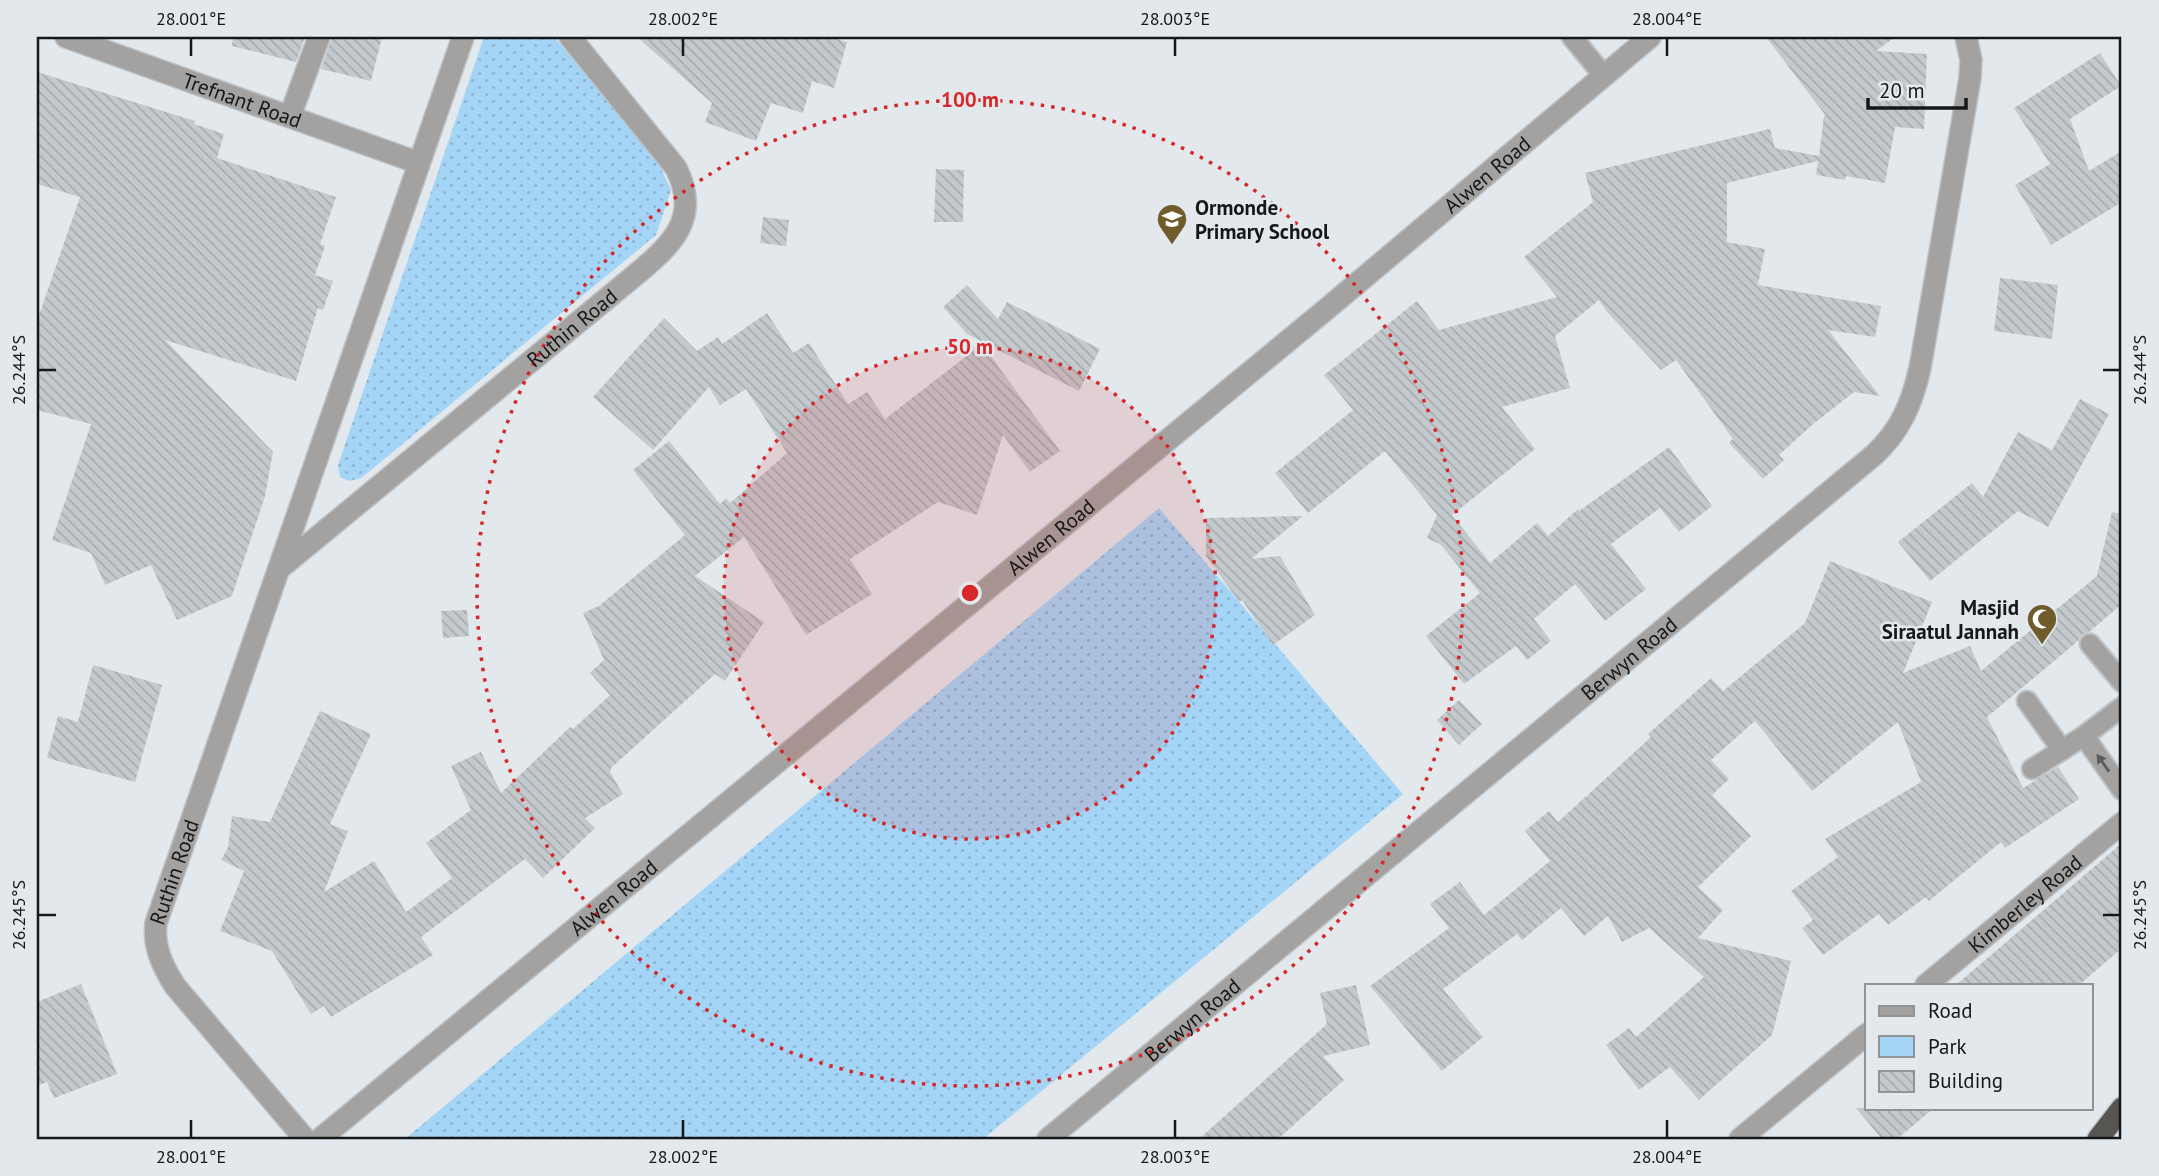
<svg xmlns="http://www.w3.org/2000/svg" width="2159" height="1176" viewBox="0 0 2159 1176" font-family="'PT Sans',sans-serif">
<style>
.green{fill:url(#green-dots)}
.building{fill:url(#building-back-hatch)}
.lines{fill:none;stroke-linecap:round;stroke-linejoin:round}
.service-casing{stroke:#bdc2c6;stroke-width:23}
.minor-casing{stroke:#bdc2c6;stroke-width:24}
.motorway-casing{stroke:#bdc2c6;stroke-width:24}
.service{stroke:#a3a2a0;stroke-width:19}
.minor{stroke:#a3a2a0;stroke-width:21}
.motorway{stroke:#575551;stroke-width:21}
.oneway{fill:#5c5c5c}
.ticks{fill:none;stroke:#151718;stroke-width:2.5}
.ring{fill:none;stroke:#d62828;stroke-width:3.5;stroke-dasharray:3.5 7}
.labels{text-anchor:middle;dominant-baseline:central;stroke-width:5;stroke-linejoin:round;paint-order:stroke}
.street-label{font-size:21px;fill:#151718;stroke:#e2e8ec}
.poi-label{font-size:21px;font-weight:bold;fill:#151718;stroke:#e2e8ec;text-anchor:start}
.centre{fill:#d62828;stroke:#e2e8ec;stroke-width:3.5}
.ring-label{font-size:21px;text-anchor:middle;font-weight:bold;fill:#d62828;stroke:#e2e8ec;stroke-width:5;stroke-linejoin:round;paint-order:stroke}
.neatline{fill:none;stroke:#151718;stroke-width:2.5}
.ticks-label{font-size:18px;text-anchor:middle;fill:#151718}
</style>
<defs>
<pattern id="green-dots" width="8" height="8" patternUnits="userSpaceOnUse" patternTransform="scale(1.75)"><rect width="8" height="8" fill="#a4d5f7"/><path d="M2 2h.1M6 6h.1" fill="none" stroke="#8cb6d3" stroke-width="1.8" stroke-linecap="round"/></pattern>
<pattern id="building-back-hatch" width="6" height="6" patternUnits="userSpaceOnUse" patternTransform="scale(1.75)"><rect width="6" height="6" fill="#c3c9cd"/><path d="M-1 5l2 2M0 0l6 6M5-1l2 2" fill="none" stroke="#a7acaf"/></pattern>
</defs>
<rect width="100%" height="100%" fill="#e2e8ec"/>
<!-- green -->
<g class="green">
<path d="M484,37H554L656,158L671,190L656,235L371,470L361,478L349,481L340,477L338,465Z"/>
<path d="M1159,508L1403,794L983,1139H405Z"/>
</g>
<!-- building -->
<g class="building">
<path d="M233,37H305L296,62L232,46Z"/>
<path d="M332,37H382L371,81L321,69Z"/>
<path d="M637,37H829L847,42L834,88L812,81L803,113L771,103L756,141L705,122L712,103Z"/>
<path d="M1766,37H1895L1876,51L1927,54L1924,129L1895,127L1885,183L1846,176L1845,180L1816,175L1818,161L1727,183V242L1765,249L1758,285L1881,306L1875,337L1828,330L1880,396L1854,392L1812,425L1779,455L1784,460L1763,479L1729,443L1733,439L1676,360L1661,370L1608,313L1599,300L1555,336L1570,388L1502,407L1535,449L1452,515L1490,563L1537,523L1548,536L1578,509L1579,511L1669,447L1712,506L1679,532L1660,508L1611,544L1646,589L1605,621L1575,584L1534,619L1551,641L1527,660L1516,646L1464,684L1426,636L1480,593L1441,545L1427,538L1437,515L1385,451L1308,513L1275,473L1353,410L1324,375L1417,301L1439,330L1557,297L1524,257L1593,202L1585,173L1770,129L1775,148L1819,156L1824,116H1826Z"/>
<path d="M2100,53L2121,86L2070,119L2089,171L2122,151V202L2051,245L2015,185L2050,164L2014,108Z"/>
<path d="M37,72L195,121L194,124L224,134L217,158L336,197L320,244L325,246L315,275L333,281L323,310L318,308L296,381L165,340L273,452L265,496L232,596L177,620L151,565L105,585L91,553L52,540L91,424L37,410V321L80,197L37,184Z"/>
<path d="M936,169L964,170L963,222H934Z"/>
<path d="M763,217L789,220L786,246L760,243Z"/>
<path d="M2000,278L2058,285L2052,339L1994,331Z"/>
<path d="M967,285L998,319L1007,302L1100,349L1079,391L967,334L943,307Z"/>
<path d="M767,313L793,353L809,343L848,404L867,392L885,419L982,344L1060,451L1030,472L1003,435L977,515L938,502L850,559L872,594L806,635L744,537L695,576L764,622L725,681L715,674L611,768L610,772L623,794L585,818L595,828L543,878L525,859L421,937L433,955L331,1017L324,1006L311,1014L272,951L220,931L244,871L221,860L228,847L232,816L270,822L320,711L371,734L330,824L348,831L324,892L374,861L406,912L452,878L426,843L471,810L451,766L481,752L501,793L570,727L573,729L610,695L590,673L604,660L583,613L599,606L685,535L633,470L669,441L720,504L726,498L730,503L787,453L746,389L720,405L709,387L653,450L593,397L664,318L697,351L718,337L722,344Z"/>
<path d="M2080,399L2109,414L2048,527L2018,511L1930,581L1898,542L1972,483L1983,497L2018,432L2052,450Z"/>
<path d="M2112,512L2122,514V604L2089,632L2082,635L2078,641L1987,717L2023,788L2058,767L2079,799L2005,848L2001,842L1929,901L1926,897L1888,925L1879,914L1823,955L1802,928L1813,920L1791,891L1838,857L1825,839L1921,782L1898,722L1812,791L1755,721L1711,760L1729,779L1712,795L1751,836L1698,887L1723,910L1698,938L1791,961L1772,1035L1699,1100L1670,1067L1639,1090L1606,1045L1629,1028L1636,1037L1704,977L1649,928L1622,942L1608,916L1584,936L1561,908L1522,940L1517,934L1443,989L1483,1037L1442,1071L1370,986L1449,928L1430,904L1460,882L1484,915L1550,861L1525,831L1549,811L1558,822L1651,737L1648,734L1711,678L1723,691L1805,623L1830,561L1932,602L1903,673L1970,646L1981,671L2097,576Z"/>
<path d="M1303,516L1251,559L1280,556L1315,615L1273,645L1242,600L1239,602L1206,556V518Z"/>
<path d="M467,610L469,636L443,638L441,611Z"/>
<path d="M93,665L162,685L135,782L47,758L58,716L78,722Z"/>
<path d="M1459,700L1482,724L1459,745L1437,720Z"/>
<path d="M2122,843V948L2079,985H1956Z"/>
<path d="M81,984L117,1074L54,1098L47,1082L37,1086V1002Z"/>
<path d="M1356,985L1370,1045L1323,1056L1344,1080L1278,1139H1199L1327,1024L1320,993Z"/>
<path d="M1856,1108H1934L1897,1139H1882Z"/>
</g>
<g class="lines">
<!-- service casing -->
<g class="service-casing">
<g id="service">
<path d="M1572,37L1604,76"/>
<path d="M2090,644L2122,682"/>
<path d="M2027,701L2062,750"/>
<path d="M2084,736L2122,790"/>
<path d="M2032,769L2084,736L2122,707"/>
</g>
</g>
<!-- minor casing -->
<g class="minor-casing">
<g id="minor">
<path id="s1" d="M66,37L419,163"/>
<path d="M290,116L319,37"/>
<path id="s2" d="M280,568L633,277C670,246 702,220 676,168L570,37"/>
<path id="s3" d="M1926,985L2122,823"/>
<path id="s4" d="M305,1139L175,986C163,967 153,947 156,923L463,37"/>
<path id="s5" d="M320,1139L1323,312L1650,37"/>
<path id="s6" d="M1048,1139L1874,455C1901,430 1912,403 1920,368L1970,78L1971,60L1966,37"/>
<path d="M1740,1139L1867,1034"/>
</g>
</g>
<!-- motorway casing -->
<g class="motorway-casing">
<path id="motorway" d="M2098,1139L2122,1108"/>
</g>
<!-- service -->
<use href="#service" class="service"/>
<!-- minor -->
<use href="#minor" class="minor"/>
<!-- motorway -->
<use href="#motorway" class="motorway"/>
</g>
<!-- one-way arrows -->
<defs><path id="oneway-solid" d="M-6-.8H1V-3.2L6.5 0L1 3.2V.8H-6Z" transform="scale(1.75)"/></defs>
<use class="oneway" href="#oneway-solid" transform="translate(2103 763) rotate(-125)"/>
<!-- ticks -->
<path class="ticks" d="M191,38V56M683,38V56M1175,38V56M1667,38V56M38,370H56M2103,370H2120M38,915H56M2103,915H2120M191,1120V1138M683,1120V1138M1175,1120V1138M1667,1120V1138"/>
<!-- distance rings -->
<circle cx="970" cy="593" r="246" fill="#d62828" fill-opacity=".12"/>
<g class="ring">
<circle cx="970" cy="593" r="246"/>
<circle cx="970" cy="593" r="493"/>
</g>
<!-- icons -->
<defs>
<g id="school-pin" transform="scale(1.575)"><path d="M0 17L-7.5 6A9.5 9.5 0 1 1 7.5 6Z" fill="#705c2b" stroke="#e2e8ec"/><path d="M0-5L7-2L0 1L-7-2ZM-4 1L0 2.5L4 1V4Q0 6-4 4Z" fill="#fff"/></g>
<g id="mosque-pin" transform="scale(1.575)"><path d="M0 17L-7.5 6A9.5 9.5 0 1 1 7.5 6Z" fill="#705c2b" stroke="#e2e8ec"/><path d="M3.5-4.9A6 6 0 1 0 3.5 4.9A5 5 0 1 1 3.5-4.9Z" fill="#fff"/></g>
</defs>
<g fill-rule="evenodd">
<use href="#school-pin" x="1172" y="219"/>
<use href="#mosque-pin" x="2042" y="619"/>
</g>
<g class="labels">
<!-- street labels -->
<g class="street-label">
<text stroke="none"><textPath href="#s1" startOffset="187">Trefnant Road</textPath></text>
<text stroke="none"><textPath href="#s5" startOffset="1514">Alwen Road</textPath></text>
<text stroke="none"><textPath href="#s2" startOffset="378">Ruthin Road</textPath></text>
<text stroke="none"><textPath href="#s5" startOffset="947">Alwen Road</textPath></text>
<text stroke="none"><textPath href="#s6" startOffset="754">Berwyn Road</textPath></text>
<text stroke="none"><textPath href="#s4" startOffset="322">Ruthin Road</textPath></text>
<text stroke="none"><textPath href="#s5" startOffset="380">Alwen Road</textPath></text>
<text stroke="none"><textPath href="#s3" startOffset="128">Kimberley Road</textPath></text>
<text stroke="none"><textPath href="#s6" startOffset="187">Berwyn Road</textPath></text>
</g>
<!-- poi labels -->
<g class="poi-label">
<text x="1195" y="207">Ormonde<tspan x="1195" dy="24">Primary School</tspan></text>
<text x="2019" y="607" text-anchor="end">Masjid<tspan x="2019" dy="24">Siraatul Jannah</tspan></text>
</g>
</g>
<circle cx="970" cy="593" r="10" class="centre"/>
<g class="ring-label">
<text x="970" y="107">100 m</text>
<text x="970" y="354">50 m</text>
</g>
<!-- border -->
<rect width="2159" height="1176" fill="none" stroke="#e2e8ec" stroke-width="77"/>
<!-- legend -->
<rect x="1865" y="984" width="228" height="126" fill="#e2e8ec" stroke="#909497" stroke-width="2"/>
<rect x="1879" y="1006" width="35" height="10" fill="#a3a2a0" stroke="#909497" stroke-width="2"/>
<text x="1928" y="1018" font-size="21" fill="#151718">Road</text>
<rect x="1879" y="1036" width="35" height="21" fill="#a4d5f7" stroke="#909497" stroke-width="2"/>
<text x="1928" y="1054" font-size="21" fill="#151718">Park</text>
<rect x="1879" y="1071" width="35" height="21" fill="url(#building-back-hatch)" stroke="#909497" stroke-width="2"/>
<text x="1928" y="1088" font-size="21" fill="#151718">Building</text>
<!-- scale -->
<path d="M1868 98v10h98v-10" fill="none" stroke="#151718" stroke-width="3.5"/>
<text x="1879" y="98" font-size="21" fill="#151718" stroke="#e2e8ec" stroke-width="5" paint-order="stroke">20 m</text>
<rect x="38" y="38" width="2082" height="1100" class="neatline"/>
<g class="ticks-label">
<text x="191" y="25">28.001°E</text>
<text x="683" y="25">28.002°E</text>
<text x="1175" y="25">28.003°E</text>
<text x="1667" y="25">28.004°E</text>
<text transform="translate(19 370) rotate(-90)" y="6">26.244°S</text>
<text transform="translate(2140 370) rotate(-90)" y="6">26.244°S</text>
<text transform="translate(19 915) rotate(-90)" y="6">26.245°S</text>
<text transform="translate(2140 915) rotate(-90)" y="6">26.245°S</text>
<text x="191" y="1163">28.001°E</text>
<text x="683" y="1163">28.002°E</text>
<text x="1175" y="1163">28.003°E</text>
<text x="1667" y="1163">28.004°E</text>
</g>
</svg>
